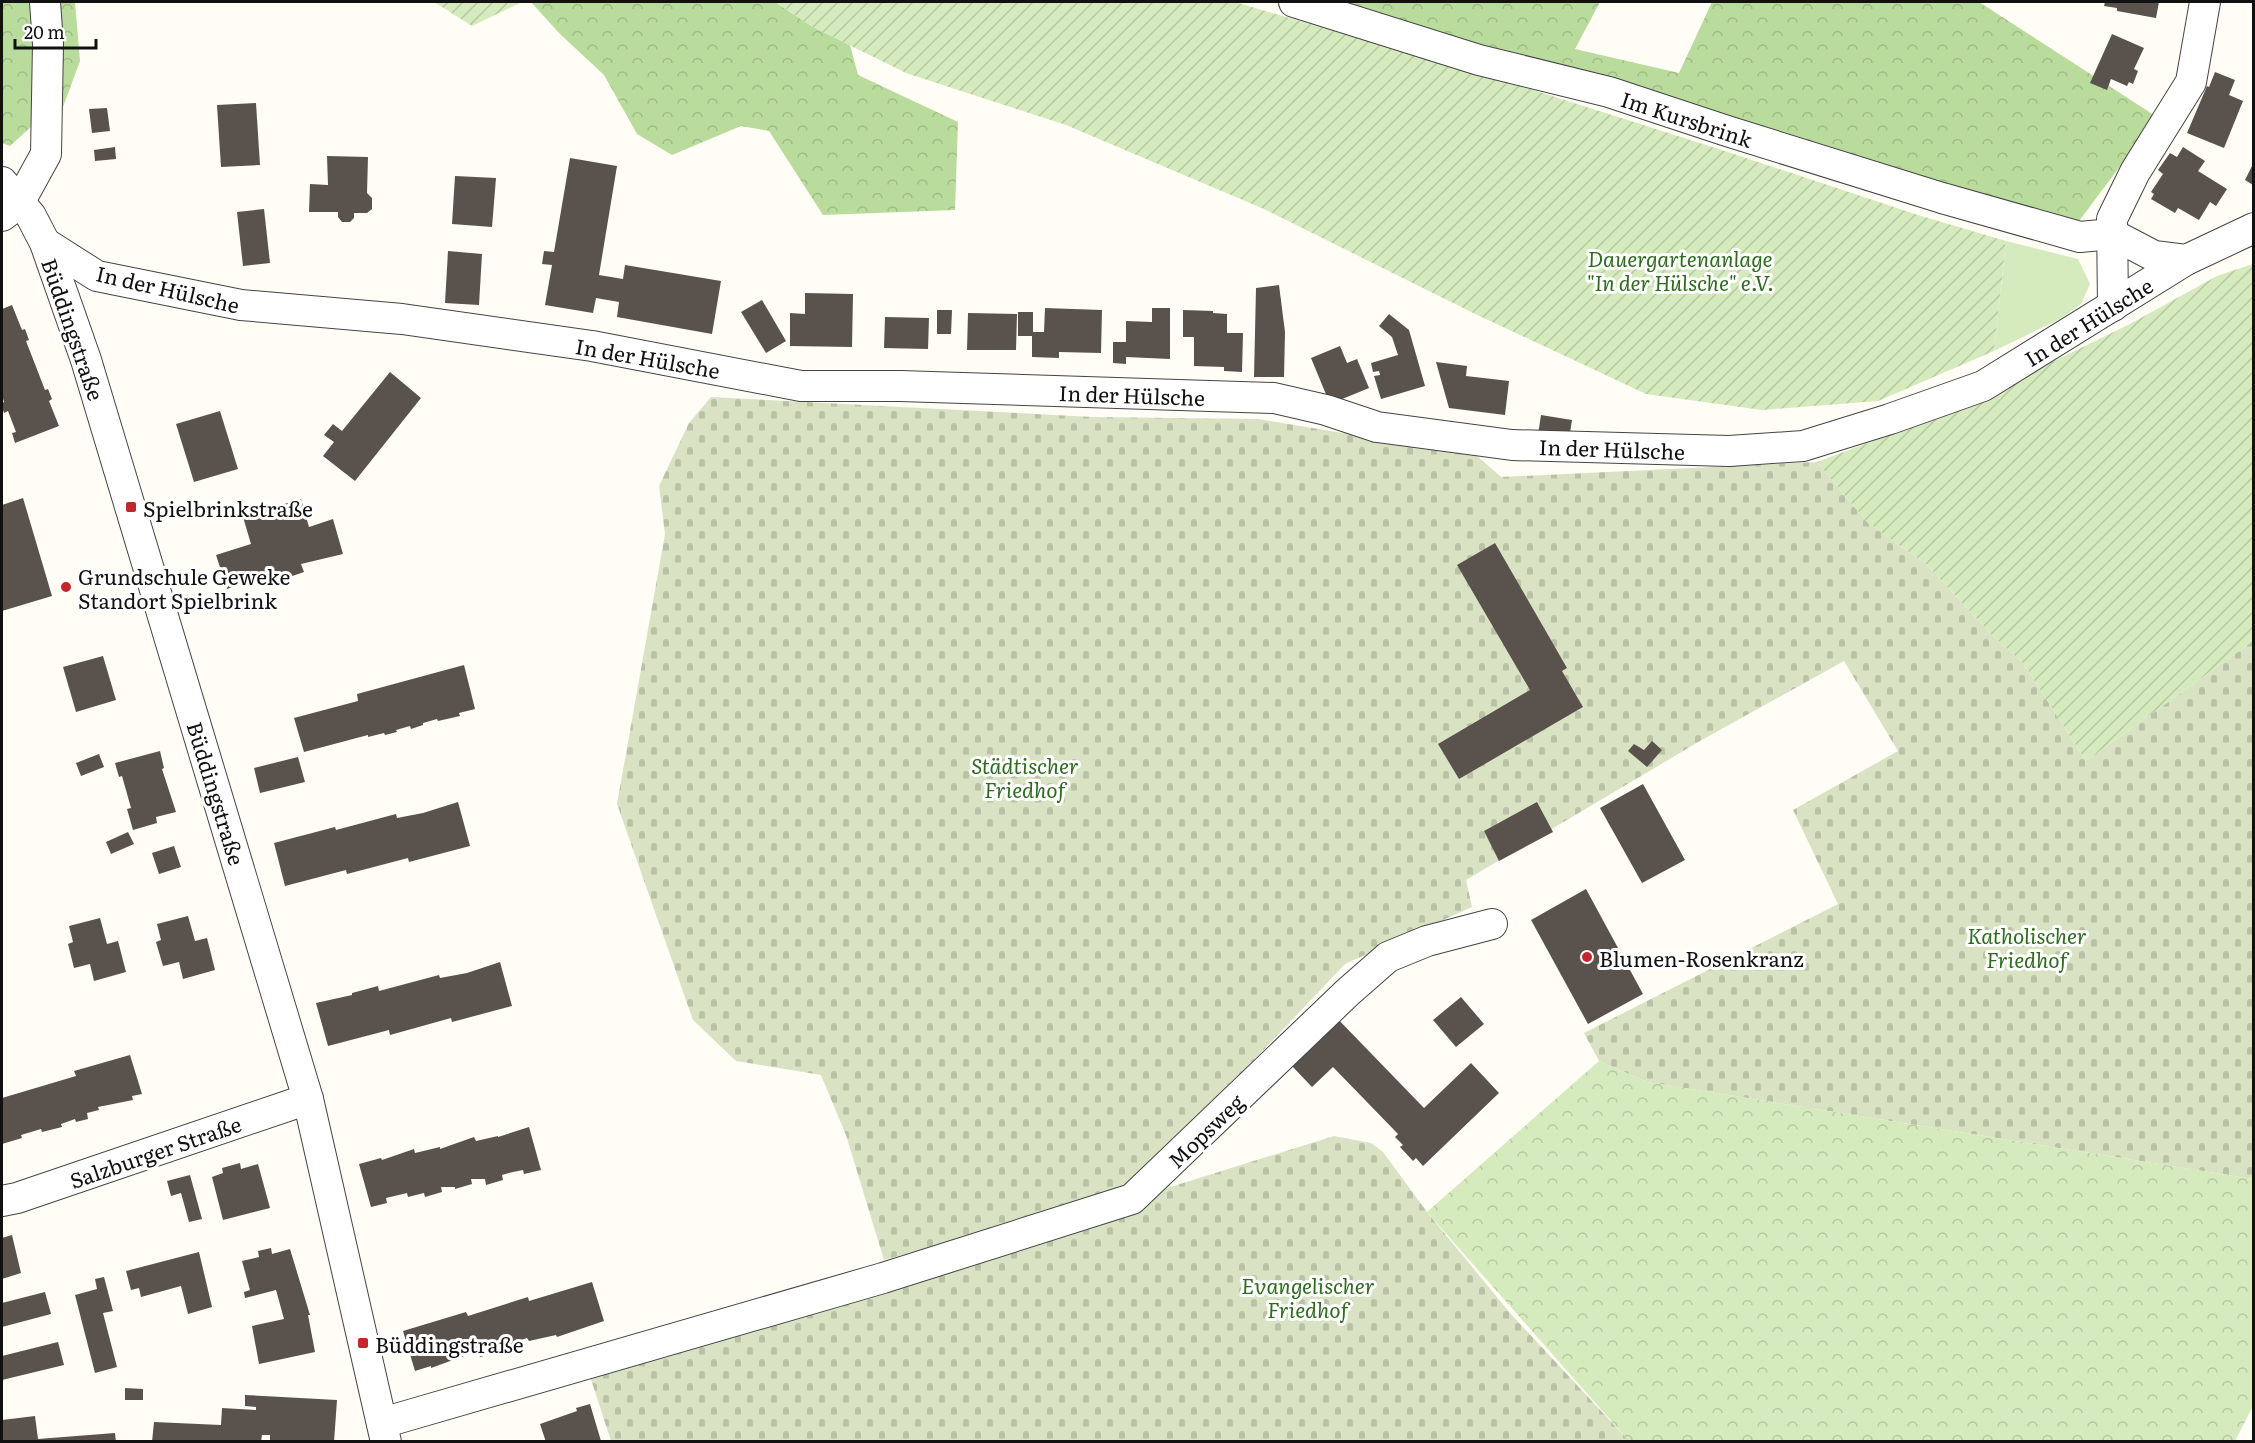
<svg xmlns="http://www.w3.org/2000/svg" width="2255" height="1443" viewBox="0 0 2255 1443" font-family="Literata,serif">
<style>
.grass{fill:#d5ebbd}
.forest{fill:url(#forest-crowns)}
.cemetery{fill:url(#cemetery-stones)}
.park{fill:url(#park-crowns)}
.garden{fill:url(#garden-furrows)}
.building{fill:#5a524d}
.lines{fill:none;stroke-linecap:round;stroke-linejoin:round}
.minor-casing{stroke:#444;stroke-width:32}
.minor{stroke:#fff;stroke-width:30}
.poi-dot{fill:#c4262e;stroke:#fff;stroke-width:2}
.labels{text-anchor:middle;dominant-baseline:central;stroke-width:6;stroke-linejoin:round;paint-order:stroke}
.street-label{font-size:21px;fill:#111;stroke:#fff}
.park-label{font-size:21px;font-style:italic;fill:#2f6b1f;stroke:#fff}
.poi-label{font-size:21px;fill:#111;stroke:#fff;text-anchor:start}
</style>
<defs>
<pattern id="forest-crowns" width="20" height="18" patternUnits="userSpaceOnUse" patternTransform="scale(1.5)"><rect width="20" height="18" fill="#b9dc9c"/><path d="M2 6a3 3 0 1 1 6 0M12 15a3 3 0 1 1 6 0" fill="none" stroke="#9ebc85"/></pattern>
<pattern id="cemetery-stones" width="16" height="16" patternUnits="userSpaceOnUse" patternTransform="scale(1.5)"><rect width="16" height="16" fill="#d9e3c4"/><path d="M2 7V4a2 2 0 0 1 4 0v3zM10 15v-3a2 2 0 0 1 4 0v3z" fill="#b9c2a7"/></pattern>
<pattern id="park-crowns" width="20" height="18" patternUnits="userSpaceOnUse" patternTransform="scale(1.5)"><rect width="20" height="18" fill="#d5ebbd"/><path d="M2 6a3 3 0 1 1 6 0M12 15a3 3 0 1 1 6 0" fill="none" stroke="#b6c8a1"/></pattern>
<pattern id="garden-furrows" width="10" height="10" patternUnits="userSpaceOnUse" patternTransform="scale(1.5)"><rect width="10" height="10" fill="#d5ebbd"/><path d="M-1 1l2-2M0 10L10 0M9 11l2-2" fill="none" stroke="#b6c8a1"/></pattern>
</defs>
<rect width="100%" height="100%" fill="#fffdf5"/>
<!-- grass -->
<path class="grass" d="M2006,241L2078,259L2090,284L2081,304L2060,319L1994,351Z"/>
<!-- forest -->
<g class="forest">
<path d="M2,2H75L80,61L56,126L33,125L10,146L2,143Z"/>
<path d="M531,2H775L813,27L850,45L858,75L958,122L955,210L823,215L769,131L741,126L672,155L637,134L604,75L559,33Z"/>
<path d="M1315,2H1600L1575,49L1679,73L1712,2H1979L2157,117L2076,225Z"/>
</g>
<!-- cemetery -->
<g class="cemetery">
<path d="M711,397L1093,417L1258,419L1476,455L1501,477L1817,462L1867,522L1927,565L1992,635L2023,663L2086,761L2253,641V1179L1647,1082L1599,1061L1584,1033L1838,904L1793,810L1898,751L1844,661L1700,741L1466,880L1472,907L1345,964L1131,1190L884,1260L846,1135L821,1075L736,1061L693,1020L617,804L665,534L659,486L689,423Z"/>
<path d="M1334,1136L1371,1143L1383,1152L1427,1212L1510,1313L1629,1441H611L586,1364L1132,1199Z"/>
</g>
<!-- park -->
<path class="park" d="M1599,1061L1647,1082L2253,1179V1406L2235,1441H1629L1427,1212Z"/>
<!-- garden -->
<g class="garden">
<path d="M434,2H522L472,26Z"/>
<path d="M775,2H1235L1527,88L1725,151L1918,215L2006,241L1994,351L1878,401L1762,410L1646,394L1471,312L1264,209L1066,125L906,73L813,27Z"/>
<path d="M2253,264V641L2086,761L2023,663L1992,635L1927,565L1867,522L1817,462L1971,404L2011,382L2130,324L2217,276Z"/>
</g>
<!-- building -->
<g class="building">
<path d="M2105,2H2159L2156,18L2117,11V8L2104,6Z"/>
<path d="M2112,34L2144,48L2134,69L2138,71L2133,84L2129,82L2127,86L2111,79L2107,90L2090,83Z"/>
<path d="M2215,72L2235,80L2229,95L2243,101L2224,148L2187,133L2207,86L2209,87Z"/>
<path d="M256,103L260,165L221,167L217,105Z"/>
<path d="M107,108L110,131L92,133L89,109Z"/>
<path d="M115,147L116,159L95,161L94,150Z"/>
<path d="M2183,147L2205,161L2198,171L2227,189L2216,206L2210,202L2199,220L2178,208L2175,213L2151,199L2154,194L2151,192L2163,174L2158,170L2170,153L2177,157Z"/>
<path d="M327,156L368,157L367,193L372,198V209L367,213H354V218L350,222H342L338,217V212H309L310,184L328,185Z"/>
<path d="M570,158L617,166L599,275L623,279L625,265L721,281L712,334L617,317L619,302L596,298L593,313L545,305L552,265L542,264L544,251L554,252Z"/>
<path d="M2253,164V185L2245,180Z"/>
<path d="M455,176L496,178L492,227L452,224Z"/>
<path d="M264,209L270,263L243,266L237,212Z"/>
<path d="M448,251L482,254L479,305L445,303Z"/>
<path d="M1279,285L1285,332L1284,377H1254L1256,288Z"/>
<path d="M805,293L853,294L852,347L790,346V313L805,314Z"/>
<path d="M762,300L786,341L766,353L741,312Z"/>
<path d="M12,305L22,330L25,329L29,340L26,341L45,390L48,389L52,399L49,401L59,426L15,443L12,433L16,432L8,411L4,413L2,407V403L4,402L2,395V309Z"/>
<path d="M1045,308L1102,310L1101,353L1059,352V358L1032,357V336H1018V312H1033V332H1044Z"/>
<path d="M1152,308H1170V359L1126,357V364L1113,363V342H1126V321L1152,322Z"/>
<path d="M937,310H952L951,334H937Z"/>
<path d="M1183,310L1213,311V313L1227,314V333H1243L1242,372L1224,371V367L1194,366V337H1183Z"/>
<path d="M968,313L1017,314L1016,350H967Z"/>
<path d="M1389,314L1409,330L1425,386L1381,399L1374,376L1380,375L1379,371L1373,372L1371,363L1398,355L1392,337L1379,326Z"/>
<path d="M885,317L929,318L928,349L884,348Z"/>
<path d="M1340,346L1347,363L1357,359L1369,388L1330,404L1311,358Z"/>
<path d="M1436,362L1467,366L1466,376L1509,381L1505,415L1449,408Z"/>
<path d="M390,372L421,398L355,481L323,456L334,442L324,435L333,424L342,431Z"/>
<path d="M220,411L238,469L194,482L176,424Z"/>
<path d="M1541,415L1572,420L1569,439L1538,435Z"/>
<path d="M23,498L52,596L2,611V505Z"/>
<path d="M301,499L309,527L333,519L343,554L301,564L304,572L278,581L275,572L227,589L216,555L251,544L243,517L268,509L269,512L282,509L281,505Z"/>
<path d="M1495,543L1567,668L1562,671L1583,707L1459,779L1438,744L1530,690L1457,565Z"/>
<path d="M103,656L116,700L76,712L63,667Z"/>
<path d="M464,665L475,709L459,713L460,716L438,721L437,719L423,723V725L411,729L410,726L396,730L397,732L385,735L384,733L368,737V735L304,752L294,718L358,701L357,694Z"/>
<path d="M1652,741L1662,750L1647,767L1628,751L1634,744L1644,750Z"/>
<path d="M160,751L164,768L162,769L176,812L156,817L157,823L133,830L127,809L131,808L122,776L119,777L115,763Z"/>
<path d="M99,754L104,767L81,776L76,763Z"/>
<path d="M298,757L305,782L260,793L254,768Z"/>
<path d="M1643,784L1685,860L1642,883L1600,808Z"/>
<path d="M458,802L470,846L409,862L408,858L347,874L346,870L285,886L274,843L335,827L336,830L396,814L397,818L423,813Z"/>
<path d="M1537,802L1553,832L1499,861L1484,831Z"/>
<path d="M128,832L134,844L111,854L106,842Z"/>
<path d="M174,846L181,867L159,874L152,853Z"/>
<path d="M1586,889L1643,994L1588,1024L1531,920Z"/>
<path d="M188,916L195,941L207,938L215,970L183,979L179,962L163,966L156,942L161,940L157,924Z"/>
<path d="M100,918L107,944L118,941L126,972L94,981L90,964L74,968L68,944L73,942L69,926Z"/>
<path d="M500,962L512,1006L452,1022L451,1018L390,1035L389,1030L328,1046L316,1003L352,995V993L378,986L379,991L439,975L440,978L467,973Z"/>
<path d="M1461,997L1484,1024L1456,1047L1433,1020Z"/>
<path d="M1331,1012L1424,1108L1471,1063L1499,1093L1423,1166L1416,1158L1413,1161L1400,1147L1403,1145L1395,1137L1398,1134L1333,1067L1312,1087L1291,1065Z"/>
<path d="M130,1055L142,1094L132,1096L133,1100L98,1107L99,1110L87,1113L88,1119L76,1122L75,1119L61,1124L62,1127L42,1132L41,1129L21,1135L22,1138L2,1144V1098L76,1076L74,1071Z"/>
<path d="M529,1127L541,1170L524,1174L523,1170L513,1172L502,1175L503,1180L486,1185L485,1179H471L472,1184L455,1189V1187H441L442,1192L425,1197L424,1193L408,1197L407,1193L386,1198L387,1203L371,1207L359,1164L381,1158L382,1160L414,1149L415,1153L440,1147V1149L474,1137L476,1141L498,1136V1137Z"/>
<path d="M240,1163L241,1169L258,1164L270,1208L223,1220L212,1177L223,1173L222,1168Z"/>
<path d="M190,1175L202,1219L189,1222L181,1193L171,1196L167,1181Z"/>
<path d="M12,1235L21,1273L2,1279V1238Z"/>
<path d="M271,1248L272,1254L290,1249L310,1315H308L315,1352L259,1364L252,1326L284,1319L276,1290L245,1298L244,1292L250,1290L242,1261L259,1257L258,1251Z"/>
<path d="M199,1252L212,1307L188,1314L181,1286L141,1297L139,1288L131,1290L126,1271Z"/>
<path d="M104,1277L113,1311L103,1313L117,1367L95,1373L75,1295L97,1289L95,1279Z"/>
<path d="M592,1282L604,1321L557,1337L556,1335L529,1341L527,1338L515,1342L516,1346L505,1349L504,1345L492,1349L493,1353L480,1357L478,1351L431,1368V1366L415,1371L403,1331L466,1312L468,1316L528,1297L529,1301Z"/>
<path d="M45,1292L51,1314L2,1327V1303Z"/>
<path d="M58,1342L64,1365L2,1380V1356Z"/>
<path d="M125,1388L143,1389V1400H125Z"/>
<path d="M245,1395L337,1400L334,1442H270V1435H262L261,1442H152L154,1422L221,1425L222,1408L256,1410V1407L245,1406Z"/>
<path d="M590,1404L601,1441L546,1442L540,1424L577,1411L576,1408Z"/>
<path d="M35,1416L38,1439L115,1433L116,1442H2V1420Z"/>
</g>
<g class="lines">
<!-- minor casing -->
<g class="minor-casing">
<g id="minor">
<path d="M1294,2L1479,60L1609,92L1727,131L1942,198L2080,237L2112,234L2154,256L2186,260L2254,228"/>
<path d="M2,182L31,216L45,243L86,360L308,1099L386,1442"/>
<path d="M2,216L19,203L46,154L48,44L45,2"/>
<path d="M45,243L97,276L241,305L402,319L592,346L801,386H900L1274,398L1326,410L1377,427L1512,445L1729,451L1803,446L1890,419L1983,386L2186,260"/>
<path d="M2113,306L2112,219L2135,172L2191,82L2205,2"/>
<path d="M2,1201L17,1198L308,1099"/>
<path d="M382,1423L883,1278L1132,1199L1348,992L1388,957L1427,941L1492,924"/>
</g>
</g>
<!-- minor -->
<use href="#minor" class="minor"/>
</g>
<!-- markers -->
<g class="poi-dot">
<rect x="125" y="501" width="12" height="12" rx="3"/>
<circle cx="66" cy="587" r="6"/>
<circle cx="1587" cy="957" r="6"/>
<rect x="357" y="1337" width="12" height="12" rx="3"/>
</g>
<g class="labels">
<!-- street labels -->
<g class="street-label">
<text transform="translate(1687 118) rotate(18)">Im Kursbrink</text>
<text transform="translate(168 288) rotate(13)">In der Hülsche</text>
<text transform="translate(2088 321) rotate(-32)">In der Hülsche</text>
<text transform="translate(74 329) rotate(71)">Büddingstraße</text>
<text transform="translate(648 357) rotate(10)">In der Hülsche</text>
<text transform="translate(1132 394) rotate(2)">In der Hülsche</text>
<text transform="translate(1612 448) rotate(2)">In der Hülsche</text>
<text transform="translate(217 793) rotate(73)">Büddingstraße</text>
<text transform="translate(1205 1130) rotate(-44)">Mopsweg</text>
<text transform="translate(155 1151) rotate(-19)">Salzburger Straße</text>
</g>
<!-- park labels -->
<g class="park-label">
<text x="1680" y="257">Dauergartenanlage<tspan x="1680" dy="24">"In der Hülsche" e.V.</tspan></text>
<text x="1025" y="764">Städtischer<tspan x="1025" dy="24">Friedhof</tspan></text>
<text x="2027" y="934">Katholischer<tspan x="2027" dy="24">Friedhof</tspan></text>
<text x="1308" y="1284">Evangelischer<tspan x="1308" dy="24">Friedhof</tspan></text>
</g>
<!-- poi labels -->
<g class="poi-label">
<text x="143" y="507">Spielbrinkstraße</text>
<text x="78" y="575">Grundschule Geweke<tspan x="78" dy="24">Standort Spielbrink</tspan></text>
<text x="1599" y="957">Blumen-Rosenkranz</text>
<text x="375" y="1343">Büddingstraße</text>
</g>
</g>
<!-- border -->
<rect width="2255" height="1443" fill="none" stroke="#111111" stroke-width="6"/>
<!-- scale -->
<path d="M15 39v9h81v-9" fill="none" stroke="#111111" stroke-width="3"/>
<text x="24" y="39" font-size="18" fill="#111111" stroke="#ffffff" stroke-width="4.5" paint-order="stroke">20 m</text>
</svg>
